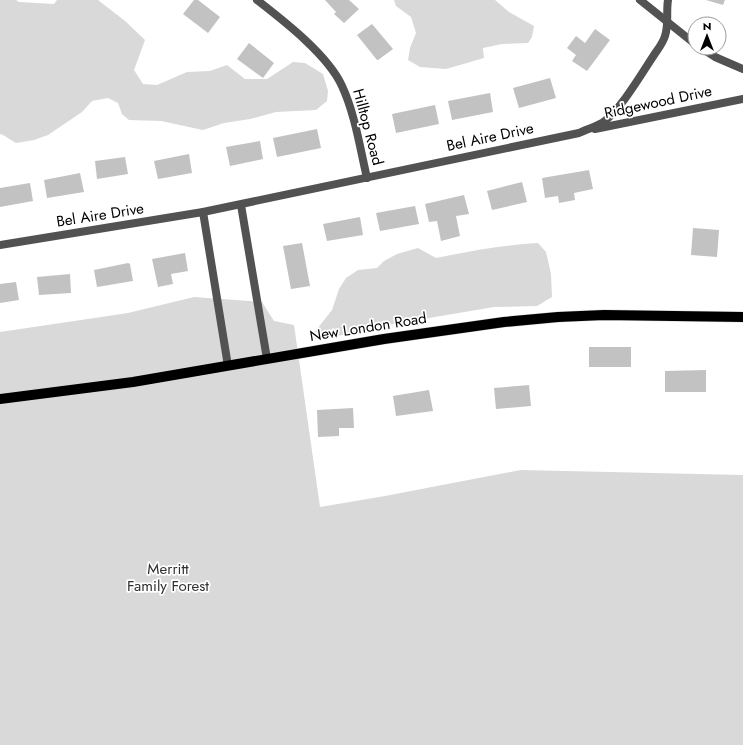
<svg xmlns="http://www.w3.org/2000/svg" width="743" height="745" viewBox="0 0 743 745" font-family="Jost,sans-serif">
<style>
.green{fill:#d9d9d9}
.building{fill:#c2c2c2}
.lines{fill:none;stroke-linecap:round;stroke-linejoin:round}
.primary-casing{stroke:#dbdbdb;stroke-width:11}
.minor{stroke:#525252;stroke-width:8}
.primary{stroke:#000;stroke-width:10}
.labels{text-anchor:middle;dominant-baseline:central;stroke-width:3.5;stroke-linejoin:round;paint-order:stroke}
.street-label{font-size:15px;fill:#000;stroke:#fff}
.park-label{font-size:15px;fill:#303030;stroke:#fff}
</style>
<rect width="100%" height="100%" fill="#fff"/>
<!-- green -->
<g class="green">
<path d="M0,0H16L19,2L54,4L57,0H98L125,21L145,40L134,70L143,84L157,85L187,72L210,71L227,65L245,79H267L293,62L305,63L323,74L328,91L327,101L316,110L276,112L250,119L224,123L203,130L161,121L129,120L122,114L118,103L108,98L92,101L82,112L48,135L34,140L16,143L3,135L0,134Z"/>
<path d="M394,0H495L509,12L534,26L532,37L528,43L502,44L483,48L484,58L446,69L420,67L408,60L410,48L416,33L411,17L396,6Z"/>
<path d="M538,243L546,252L551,274L552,297L537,306L494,307L382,326L343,335L315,339L313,334L332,310L339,289L346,278L358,270L377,268L384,261L397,254L418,248L436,258C470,251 503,245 538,243Z"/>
<path d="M194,297L262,302L274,321L294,325L320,507L385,496L521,470L743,475V745H0V332L128,313Z"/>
</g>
<!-- building -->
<g class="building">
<path d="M194,0H198L220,17L208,33L183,14Z"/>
<path d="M325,0H349L359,9L344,23L334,14L336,12Z"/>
<path d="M706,0H725L723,5Z"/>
<path d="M372,24L393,49L378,60H377L357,35Z"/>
<path d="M595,29L610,40L587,71L572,61L576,55L567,48L576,36L585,43Z"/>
<path d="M249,43L274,63L263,78L237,59Z"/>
<path d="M550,78L556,98L519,108L513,88Z"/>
<path d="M490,93L493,112L452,120L448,101Z"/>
<path d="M435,105L439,124L396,133L392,114Z"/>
<path d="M317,129L321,148L277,157L273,138Z"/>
<path d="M260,141L263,159L230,166L226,147Z"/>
<path d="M189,154L192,173L158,179L154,161Z"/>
<path d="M125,157L128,174L97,179L95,161Z"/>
<path d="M589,170L593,189L574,193L575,200L559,203L558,196L545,198L542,178Z"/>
<path d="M80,173L84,192L47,198L44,180Z"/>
<path d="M522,182L527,202L492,210L487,191Z"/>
<path d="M30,183L33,201L0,207V188Z"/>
<path d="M464,195L469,214L456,216L460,236L441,241L437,221L429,222L425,204Z"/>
<path d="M415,206L419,224L380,231L376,213Z"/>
<path d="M360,217L363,235L327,241L323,224Z"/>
<path d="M693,228L719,230L717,257L691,255Z"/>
<path d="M302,243L310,286L291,289L283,246Z"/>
<path d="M185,253L188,271L171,274L173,284L158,287L152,259Z"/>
<path d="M128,263L130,264L133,281L97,287L94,270Z"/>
<path d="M70,274L71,293L39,295L37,277Z"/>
<path d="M16,282L19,300L0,303V284Z"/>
<rect x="589" y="347" width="42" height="20"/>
<path d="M706,370V392H665V371Z"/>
<path d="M529,385L531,406L496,409L494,388Z"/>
<path d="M429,390L433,411L396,416L393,396Z"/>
<path d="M353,408L354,428H339V436L318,437L317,410Z"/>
</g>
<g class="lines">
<!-- primary casing -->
<g class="primary-casing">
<path id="primary" d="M0,399L133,382L384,339L504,322L558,317L604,315L743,317"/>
</g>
<!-- minor -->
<g class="minor">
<path d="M257,0C284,21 328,55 342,86C355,114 360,148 367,178"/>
<path d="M640,0L695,44"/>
<path d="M701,48L715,57L743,69"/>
<path d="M595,129L743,99"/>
<path d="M241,205L267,359"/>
<path d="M203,212L228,366"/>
<path d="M0,245L203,212L579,133C587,129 595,127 602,123C620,111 642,73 654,55C658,49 663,43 665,36C669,24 666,12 668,0"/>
</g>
<!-- primary -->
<use href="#primary" class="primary"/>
</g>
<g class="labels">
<!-- street labels -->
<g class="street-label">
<text transform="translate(658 102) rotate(-12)">Ridgewood Drive</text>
<text transform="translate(368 127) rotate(75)">Hilltop Road</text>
<text transform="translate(490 137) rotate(-12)">Bel Aire Drive</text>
<text transform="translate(100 215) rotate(-9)">Bel Aire Drive</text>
<text transform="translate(368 327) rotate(-9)">New London Road</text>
</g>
<!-- park labels -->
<g class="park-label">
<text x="168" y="569">Merritt<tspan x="168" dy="17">Family Forest</tspan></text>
</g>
</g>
<!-- north arrow -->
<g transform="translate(707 36)"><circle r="19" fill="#ffffff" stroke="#999999"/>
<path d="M0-3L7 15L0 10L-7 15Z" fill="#000000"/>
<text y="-6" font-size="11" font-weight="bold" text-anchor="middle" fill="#000000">N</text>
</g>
</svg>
